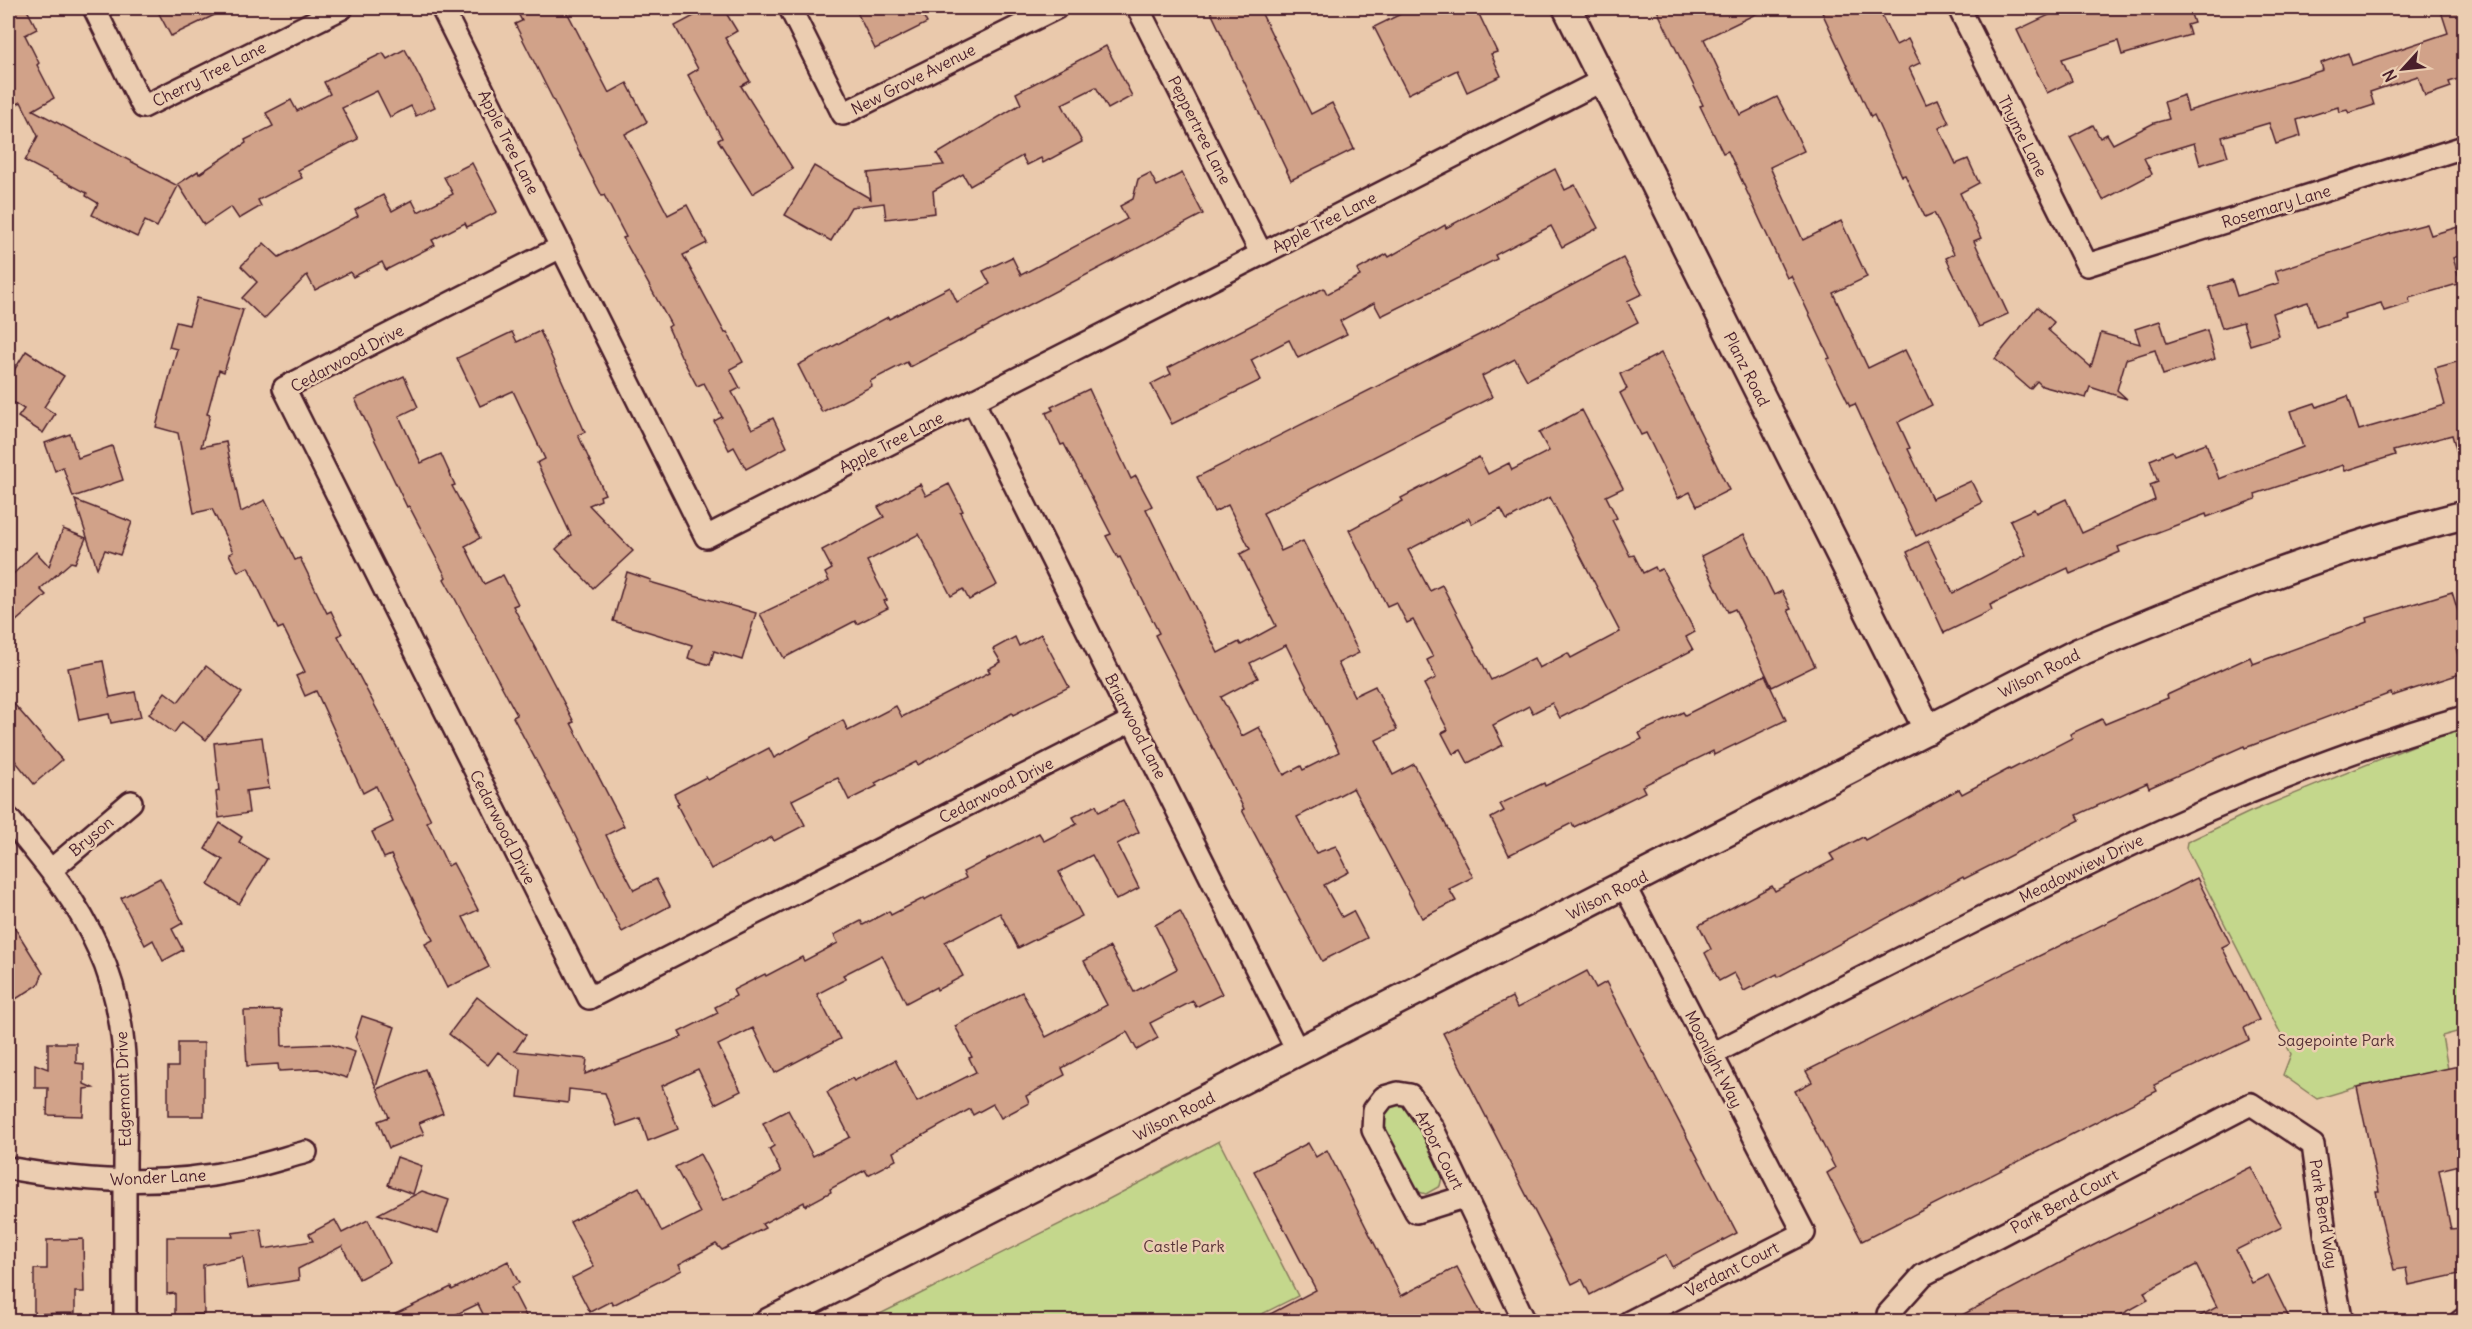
<svg xmlns="http://www.w3.org/2000/svg" width="2472" height="1329" viewBox="0 0 2472 1329" font-family="Delius,sans-serif">
<style>
.green{fill:#c4d78c;stroke:#877b5c;stroke-width:1.5}
.building{fill:#d1a289;stroke:#4a1f2b;stroke-width:1.5;fill-rule:evenodd}
.lines{fill:none;stroke-linecap:round;stroke-linejoin:round}
.minor-casing{stroke:#4a1f2b;stroke-width:26}
.tertiary-casing{stroke:#4a1f2b;stroke-width:32}
.minor{stroke:#ebcdb1;stroke-width:21}
.tertiary{stroke:#ebcdb1;stroke-width:27}
.labels{text-anchor:middle;dominant-baseline:central;stroke-width:5;stroke-linejoin:round;paint-order:stroke}
.street-label{font-size:16px;fill:#4a1f2b;stroke:#ebcdb1}
.park-label{font-size:16px;fill:#563135;stroke:#ebcdb1}
</style>
<rect width="100%" height="100%" fill="#eac9ac"/>
<filter id="ink" filterUnits="userSpaceOnUse"><feTurbulence type="fractalNoise" baseFrequency=".0167" numOctaves="2"/><feDisplacementMap in="SourceGraphic" scale="12" xChannelSelector="R" yChannelSelector="G"/><feConvolveMatrix kernelMatrix="1 2 1 2 8 2 1 2 1" color-interpolation-filters="sRGB"/></filter>
<g filter="url(#ink)">
<!-- green -->
<g class="green">
<path d="M2464,725V1030L2442,1036L2448,1069L2357,1087L2317,1099L2283,1075L2291,1054L2186,848L2187,842L2250,812Z"/>
<path d="M1408,1102L1443,1173L1440,1186L1426,1194L1412,1190L1376,1125L1379,1104Z"/>
<path d="M1219,1141L1298,1296L1248,1321H866L1088,1210Z"/>
</g>
<!-- building -->
<g class="building">
<path d="M8,8H26L37,29L25,35L39,63L37,65L54,98L33,110L178,186L157,227L145,221L137,237L92,215L98,203L86,196L87,193L25,161L38,136L21,102L8,109Z"/>
<path d="M156,8H229L171,36Z"/>
<path d="M515,8H565L609,93L627,83L647,122L625,134L668,215L687,205L707,243L683,255L725,333L727,332L743,362L730,369L740,388L732,392L752,429L773,418L787,447L746,469L734,447L729,450L714,421L722,417L704,383L697,386L681,356L668,327L671,325L623,238L626,237L604,195L602,196L591,175L515,24L522,21Z"/>
<path d="M689,8H723L737,31L725,38L750,81L741,86L793,169L752,194L718,140L722,138L688,75L698,69L675,26L694,16Z"/>
<path d="M855,8H919L927,23L875,49Z"/>
<path d="M1209,8H1259L1311,114L1332,103L1354,149L1291,180Z"/>
<path d="M1413,8H1476L1497,52L1491,54L1501,76L1467,92L1457,70L1408,94L1374,27Z"/>
<path d="M1656,8H1768L1704,39L1740,115L1777,97L1793,127L1804,151L1770,167L1803,240L1841,221L1867,277L1833,293L1868,368L1905,350L1932,405L1898,422L1910,448L1908,449L1932,499L1971,481L1982,503L1916,536L1855,404L1850,406L1827,359L1830,358L1791,276L1787,278L1728,151L1723,153L1700,106L1703,105Z"/>
<path d="M1820,8H1878L1896,45L1908,39L1920,63L1909,68L1926,104L1938,99L1949,123L1939,128L1956,164L1968,159L1979,183L1960,193L1981,238L1974,241L2008,314L1979,327L1946,258L1954,254L1934,213L1925,217L1905,175L1902,176L1874,115L1871,117Z"/>
<path d="M2064,8H2189L2194,23L2187,25L2190,35L2122,55L2118,41L2062,59L2072,81L2047,93L2017,30Z"/>
<path d="M2440,8H2464V77L2449,82L2451,87L2425,96L2418,76L2370,92L2374,105L2349,113L2347,110L2339,112L2338,107L2297,120L2301,136L2276,144L2269,123L2222,137L2228,156L2200,165L2194,143L2144,158L2152,174L2103,200L2070,137L2093,125L2100,138L2107,134L2113,144L2154,123L2169,119L2164,102L2184,95L2188,111L2323,70L2321,63L2348,53L2352,65L2448,33Z"/>
<path d="M1106,46L1132,96L1108,109L1096,87L1062,104L1082,142L1043,163L1041,158L1027,165L1022,156L970,186L963,174L933,191L935,213L886,219L884,203L851,207L831,241L785,215L814,166L871,199L868,173L944,165L937,154L1021,104L1016,93Z"/>
<path d="M405,49L435,107L416,116L411,106L390,117L377,91L342,108L358,139L298,170L302,178L258,200L261,206L239,219L231,207L204,225L178,184L198,171L199,174L246,143L245,140L273,126L266,113L291,100L297,111L330,94L324,82L383,53L387,59Z"/>
<path d="M472,163L497,212L467,227L465,223L432,240L435,245L386,270L382,262L353,277L350,272L315,290L307,275L264,319L242,298L257,282L241,266L264,243L279,257L358,216L355,210L383,195L392,211L412,200L418,212L453,194L444,177Z"/>
<path d="M1555,169L1565,190L1575,185L1598,228L1562,247L1551,226L1495,255L1497,259L1381,316L1374,303L1340,321L1347,334L1298,358L1289,340L1251,360L1261,380L1172,424L1151,384L1171,374L1168,368L1324,288L1327,294L1360,276L1357,270L1387,254L1389,257L1445,225L1446,228Z"/>
<path d="M1150,173L1157,186L1182,173L1203,214L910,367L907,362L870,381L872,386L822,412L798,365L888,317L889,319L950,287L957,302L990,284L983,271L1012,257L1021,275L1127,219L1120,206L1133,199L1138,179Z"/>
<path d="M2427,224L2431,235L2458,227L2464,254L2453,258L2461,283L2409,298L2410,303L2384,311L2381,303L2344,314L2345,318L2316,327L2308,302L2272,313L2279,336L2250,345L2243,322L2222,328L2209,287L2232,280L2237,296L2279,283L2275,271L2389,234Z"/>
<path d="M1623,258L1642,294L1627,301L1638,322L1527,380L1515,359L1482,376L1492,397L1263,513L1281,551L1303,541L1359,653L1338,663L1354,696L1375,686L1397,730L1376,740L1393,775L1414,764L1473,877L1449,889L1456,901L1422,918L1353,788L1297,817L1316,853L1336,846L1349,872L1324,885L1342,917L1353,911L1367,938L1322,961L1242,810L1244,809L1155,635L1159,633L1120,557L1118,558L1106,536L1111,534L1064,444L1061,445L1046,413L1053,410L1051,407L1089,389L1131,479L1136,476L1152,506L1146,509L1218,653L1239,642L1241,645L1276,626L1240,554L1250,549L1228,505L1214,512L1197,477L1485,332ZM1286,645L1339,752L1303,770L1301,766L1284,775L1259,727L1242,736L1221,697L1258,678L1250,663Z"/>
<path d="M197,298L243,310L224,372L219,370L207,414L210,415L201,447L226,442L241,512L265,500L295,560L300,558L327,613L331,611L342,634L338,636L409,770L407,771L431,820L427,822L448,866L453,863L478,910L463,917L489,967L447,988L425,944L433,940L391,855L384,858L372,832L393,822L376,786L363,793L316,691L305,696L296,676L305,672L283,627L278,629L248,567L238,572L229,554L233,552L212,509L194,513L178,433L156,427L177,349L169,347L176,322L189,325Z"/>
<path d="M2037,307L2054,322L2048,330L2091,367L2101,333L2140,344L2135,329L2160,321L2167,343L2207,330L2215,359L2163,375L2155,350L2126,359L2117,390L2127,399L2090,387L2086,398L2042,386L2037,381L2030,389L1995,359Z"/>
<path d="M540,331L585,432L578,435L605,494L600,496L601,500L589,505L633,551L593,588L556,549L571,535L537,463L545,459L513,391L480,406L457,358L512,332L517,342Z"/>
<path d="M26,351L64,376L44,407L55,414L43,433L18,417L24,409L8,399V380Z"/>
<path d="M1661,353L1729,490L1697,506L1690,492L1678,498L1646,433L1641,435L1620,393L1627,389L1620,374Z"/>
<path d="M2460,361L2464,378V455L2458,456L2452,435L2393,451L2395,455L2345,471L2343,465L2255,494L2256,499L2207,517L2206,514L2118,547L2120,552L2070,574L2068,568L1990,605L1992,610L1944,633L1907,552L1928,541L1953,593L2026,555L2010,520L2034,509L2036,513L2066,499L2082,533L2155,500L2150,485L2158,482L2150,460L2172,451L2174,455L2206,443L2219,479L2303,447L2291,411L2315,403L2317,407L2348,396L2359,430L2445,405L2435,368Z"/>
<path d="M404,376L418,407L399,416L421,463L441,454L455,485L452,486L480,538L465,546L484,584L503,575L518,604L513,606L574,722L571,723L624,826L606,835L615,854L634,890L656,879L670,906L622,932L567,819L513,717L517,715L453,595L444,579L446,577L409,506L407,507L355,399Z"/>
<path d="M1582,410L1623,488L1606,496L1617,518L1612,520L1630,556L1634,555L1643,573L1655,567L1657,571L1662,569L1695,632L1686,637L1693,650L1560,718L1552,703L1533,713L1529,706L1493,725L1503,745L1468,763L1461,750L1453,754L1442,733L1448,730L1424,684L1436,678L1427,660L1433,657L1413,620L1407,623L1396,602L1387,606L1349,530L1403,501L1401,498L1479,457L1488,474L1509,463L1512,470L1549,451L1539,433ZM1550,497L1620,632L1571,658L1568,653L1539,668L1534,658L1491,680L1442,585L1430,591L1408,550L1469,518L1472,524L1501,509L1507,520Z"/>
<path d="M70,434L78,458L112,446L123,480L73,497L63,467L55,471L45,443Z"/>
<path d="M920,484L926,496L949,484L963,511L960,512L997,585L969,600L963,589L951,596L919,534L867,561L887,600L884,601L888,608L857,624L855,621L784,658L760,614L829,581L825,573L832,569L822,550L884,517L878,507Z"/>
<path d="M75,500L132,522L120,555L105,550L97,568Z"/>
<path d="M63,529L86,538L75,563L71,562L40,589L46,595L8,628V579L36,552L49,566Z"/>
<path d="M1744,534L1774,595L1782,591L1791,609L1788,610L1815,666L1772,687L1735,609L1728,612L1701,556Z"/>
<path d="M627,572L651,580L650,582L756,613L742,660L714,651L710,665L688,658L692,645L613,621Z"/>
<path d="M2452,592L2460,618L2464,616V646L2456,648L2463,673L2392,696L2391,693L2245,748L2244,746L2149,788L2147,783L2077,815L2080,820L1964,879L1963,877L1778,977L1777,974L1744,991L1734,973L1719,981L1705,953L1711,949L1699,925L1772,886L1775,891L1834,860L1830,854L1863,837L1865,840L1959,789L1962,794L2009,769L2010,770L2072,738L2070,734L2102,719L2105,724L2168,698L2167,695L2250,657L2253,664L2368,622L2367,618Z"/>
<path d="M1041,634L1069,687L1013,715L1012,713L918,765L916,762L875,783L877,786L849,800L838,778L828,782L792,800L805,825L774,841L772,837L711,869L677,805L679,804L674,794L706,777L708,780L769,748L774,758L843,720L848,731L896,706L902,717L990,672L988,669L1001,662L993,649L1015,637L1019,646Z"/>
<path d="M103,661L110,697L135,692L141,717L111,723L109,714L79,720L68,668Z"/>
<path d="M206,666L242,693L206,740L182,722L174,733L149,714L165,692L178,702Z"/>
<path d="M1765,675L1786,720L1714,755L1713,751L1642,786L1645,792L1574,827L1572,823L1509,855L1491,818L1504,811L1500,804L1544,783L1545,786L1642,739L1639,733L1683,712L1685,715Z"/>
<path d="M8,697L62,760L34,784L8,752Z"/>
<path d="M262,737L269,788L246,791L249,813L219,818L216,792L219,791L214,743Z"/>
<path d="M1123,800L1139,832L1117,844L1139,888L1116,900L1092,855L1059,872L1082,916L1018,948L1000,913L945,942L963,976L937,990L936,987L906,1003L882,955L843,975L846,979L817,994L840,1039L775,1073L753,1028L718,1045L741,1091L715,1104L698,1069L662,1086L678,1129L648,1141L640,1118L617,1126L605,1093L569,1089L568,1103L518,1097L521,1070L498,1052L488,1065L449,1034L477,997L526,1035L515,1051L587,1059L585,1074L682,1037L679,1032L718,1013L715,1007L736,996L733,990L765,974L766,976L802,957L804,961L838,943L834,935L861,921L863,925L889,911L891,915L924,898V900L966,878L963,872L1039,833L1044,841L1077,824L1073,817L1096,805L1099,812Z"/>
<path d="M220,823L242,837L239,842L267,859L239,904L208,885L223,860L205,849Z"/>
<path d="M160,878L183,923L172,929L183,950L163,961L153,940L145,945L121,898Z"/>
<path d="M2197,878L2230,943L2222,947L2259,1020L2244,1028L2249,1040L2154,1085L2157,1091L1862,1241L1827,1173L1835,1168L1795,1091L1812,1082L1806,1071Z"/>
<path d="M1180,911L1222,994L1196,1007L1193,1001L1150,1023L1158,1038L1137,1050L1127,1032L1062,1068L1065,1075L1026,1096L1029,1103L1001,1118L993,1104L973,1115L970,1109L893,1152L896,1160L868,1175L865,1170L830,1189L831,1192L805,1206L804,1202L762,1224L765,1228L722,1250L716,1244L679,1264L682,1270L613,1305L611,1301L590,1312L572,1278L594,1267L570,1222L639,1187L662,1232L700,1213L675,1167L700,1154L724,1200L747,1190L781,1172L769,1149L774,1146L763,1123L788,1110L813,1156L850,1137L827,1092L852,1078L854,1081L895,1060L917,1102L976,1072L969,1058L972,1057L955,1026L1022,992L1046,1037L1107,1005L1084,961L1110,947L1134,992L1177,969L1155,925Z"/>
<path d="M8,917L43,973L38,985L16,999L8,985Z"/>
<path d="M1587,971L1596,988L1606,982L1737,1233L1672,1267L1666,1255L1590,1295L1582,1279L1572,1284L1443,1033L1512,997L1517,1008Z"/>
<path d="M281,1010L282,1046L330,1044L355,1052L347,1078L318,1069L279,1071L278,1064L247,1066L244,1011Z"/>
<path d="M362,1016L395,1027L376,1087L355,1037Z"/>
<path d="M48,1043H76V1063L84,1064V1084L93,1088L84,1089L83,1116L47,1115L48,1088H35V1064L48,1069Z"/>
<path d="M178,1043H204V1116H168V1067H178Z"/>
<path d="M2464,1065V1164L2439,1170L2451,1230L2460,1229L2464,1249V1273L2409,1285L2406,1268L2394,1270L2381,1217L2376,1191H2379L2357,1087Z"/>
<path d="M425,1069L443,1113L419,1123L424,1134L389,1148L378,1121L389,1117L377,1089Z"/>
<path d="M1308,1143L1316,1157L1327,1150L1401,1296L1457,1267L1486,1322H1255L1316,1290L1254,1171Z"/>
<path d="M397,1157L422,1166L413,1194L388,1185Z"/>
<path d="M2251,1167L2282,1227L2236,1250L2252,1283L2268,1275L2291,1322H2189L2217,1307L2196,1265L2144,1292L2148,1300L2108,1322H1949L2092,1246Z"/>
<path d="M422,1191L449,1200L438,1233L378,1214Z"/>
<path d="M335,1220L342,1233L368,1220L390,1263L359,1279L342,1246L298,1269L299,1280L248,1288L243,1257L203,1265L204,1314L175,1315V1293L167,1294V1237H233L232,1233L261,1229L264,1249L313,1241L309,1234Z"/>
<path d="M83,1239L84,1292H75V1313L34,1314V1269H47V1240Z"/>
<path d="M508,1261L519,1283L511,1287L529,1322H487L478,1304L440,1322H379L451,1287L452,1290Z"/>
</g>
<g class="lines">
<!-- minor casing -->
<g class="minor-casing">
<g id="minor">
<path d="M94,8L143,107L342,8"/>
<path d="M442,8L706,537L1603,80"/>
<path d="M790,8L843,114L1056,8"/>
<path d="M1138,8L1261,253"/>
<path d="M1959,8L2087,265L2464,147"/>
<path d="M561,247L284,388L589,998L1133,720"/>
<path d="M973,401L1298,1052"/>
<path d="M8,818C42,859 76,898 98,948C130,1015 126,1090 125,1162C125,1215 125,1268 125,1322"/>
<path d="M51,870L131,802"/>
<path d="M1624,885L1804,1233L1629,1322"/>
<path d="M1712,1054C1796,1011 1879,969 1963,927C2125,845 2289,766 2464,717"/>
<path d="M8,1168C84,1182 163,1187 240,1170C262,1165 284,1158 306,1152"/>
<path d="M1464,1197L1416,1212L1373,1130L1374,1110L1384,1097L1398,1093L1410,1095L1432,1127L1525,1322"/>
<path d="M1888,1314L1923,1275L2251,1104L2313,1145L2326,1239L2342,1322"/>
<path d="M2460,1322L2464,1319"/>
</g>
</g>
<!-- tertiary casing -->
<g class="tertiary-casing">
<g id="tertiary">
<path d="M1567,8L1928,730"/>
<path d="M769,1322L2077,653C2203,600 2331,548 2464,515"/>
</g>
</g>
<!-- minor -->
<use href="#minor" class="minor"/>
<!-- tertiary -->
<use href="#tertiary" class="tertiary"/>
</g>
</g>
<g class="labels">
<!-- street labels -->
<g class="street-label">
<text transform="translate(209 74) rotate(-27)">Cherry Tree Lane</text>
<text transform="translate(913 79) rotate(-27)">New Grove Avenue</text>
<text transform="translate(1200 130) rotate(63)">Peppertree Lane</text>
<text transform="translate(2023 136) rotate(63)">Thyme Lane</text>
<text transform="translate(509 142) rotate(63)">Apple Tree Lane</text>
<text transform="translate(2276 206) rotate(-17)">Rosemary Lane</text>
<text transform="translate(1324 222) rotate(-27)">Apple Tree Lane</text>
<text transform="translate(347 358) rotate(-28)">Cedarwood Drive</text>
<text transform="translate(1747 369) rotate(63)">Planz Road</text>
<text transform="translate(891 442) rotate(-27)">Apple Tree Lane</text>
<text transform="translate(2039 673) rotate(-27)">Wilson Road</text>
<text transform="translate(1136 726) rotate(63)">Briarwood Lane</text>
<text transform="translate(996 790) rotate(-27)">Cedarwood Drive</text>
<text transform="translate(503 827) rotate(63)">Cedarwood Drive</text>
<text transform="translate(91 836) rotate(-40)">Bryson</text>
<text transform="translate(2081 868) rotate(-26)">Meadowview Drive</text>
<text transform="translate(1607 895) rotate(-27)">Wilson Road</text>
<text transform="translate(1714 1059) rotate(63)">Moonlight Way</text>
<text transform="translate(123 1089) rotate(-92)">Edgemont Drive</text>
<text transform="translate(1174 1116) rotate(-27)">Wilson Road</text>
<text transform="translate(1440 1150) rotate(63)">Arbor Court</text>
<text transform="translate(158 1177) rotate(-3)">Wonder Lane</text>
<text transform="translate(2064 1201) rotate(-28)">Park Bend Court</text>
<text transform="translate(2324 1214) rotate(81)">Park Bend Way</text>
<text transform="translate(1732 1269) rotate(-27)">Verdant Court</text>
</g>
<!-- park labels -->
<g class="park-label">
<text x="2336" y="1040">Sagepointe Park</text>
<text x="1184" y="1246">Castle Park</text>
</g>
</g>
<!-- margin -->
<rect width="2472" height="1329" fill="none" stroke="#ebcdb1" stroke-width="30"/>
<rect x="15" y="15" width="2442" height="1299" fill="none" stroke="#4a1f2b" stroke-width="2" filter="url(#ink)"/>
<!-- north arrow -->
<g transform="translate(2403 69) rotate(243)" stroke="#ebcdb1" stroke-width="4.5" paint-order="stroke">
<path d="M0-4.5L10 22L0 15L-10 22Z" fill="#4a1f2b"/>
<text y="-9" font-size="16" font-weight="bold" text-anchor="middle" fill="#4a1f2b">N</text>
</g>
</svg>
